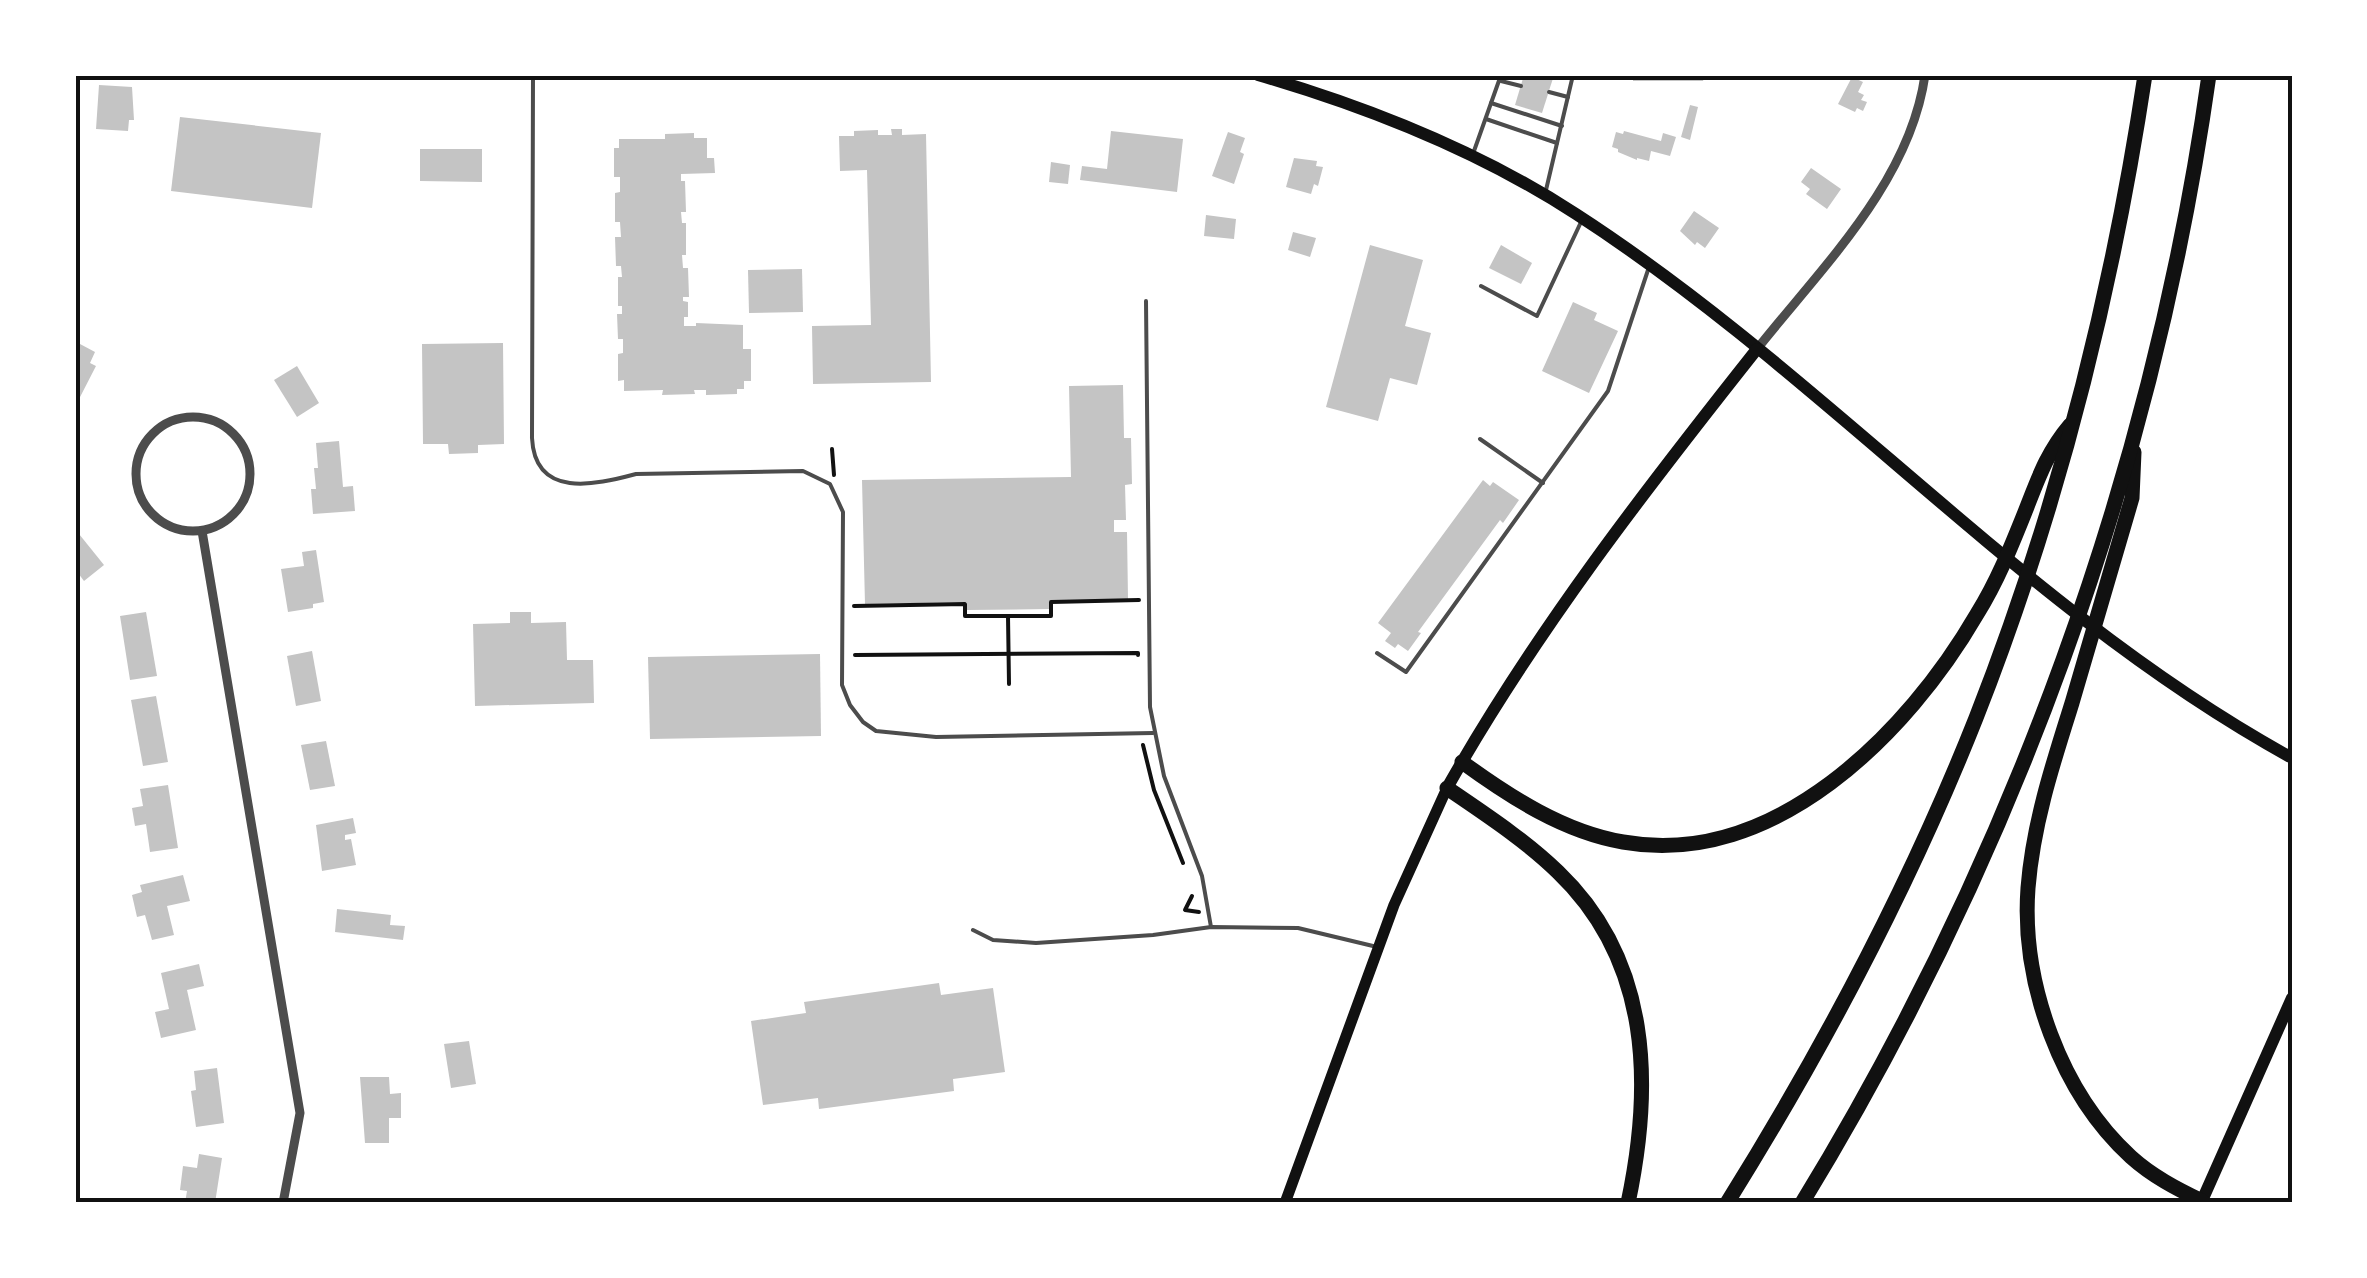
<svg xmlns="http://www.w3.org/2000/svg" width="2367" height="1278" viewBox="0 0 2367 1278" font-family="Manrope,sans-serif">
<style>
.building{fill:#c4c4c4}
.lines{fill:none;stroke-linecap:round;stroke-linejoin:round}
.path{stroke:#111;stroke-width:4}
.service{stroke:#4c4c4c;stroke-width:4}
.minor{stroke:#4c4c4c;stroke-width:9}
.secondary{stroke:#111;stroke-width:11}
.primary{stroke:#111;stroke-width:12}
.motorway{stroke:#111;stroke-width:15}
.neatline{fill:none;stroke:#111;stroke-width:4}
</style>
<rect width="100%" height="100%" fill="#fff"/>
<!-- building -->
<g class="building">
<path d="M1524,75H1554L1542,113L1515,105Z"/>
<path d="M1633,75H1705L1703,81H1633Z"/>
<path d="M1852,77L1863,82L1858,92L1864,95L1861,100L1867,102L1863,111L1857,108L1855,112L1838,104Z"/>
<path d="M99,85L132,87L134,120H129L128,131L96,129Z"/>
<path d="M1690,105L1698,107L1690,140L1681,137Z"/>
<path d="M180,117L321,133L312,208L171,191Z"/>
<path d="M891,129H902V135L926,134L931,382L813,384L812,326L871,325L867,170L840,171L839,136H854V131L878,130V135H892Z"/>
<path d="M1111,131L1183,139L1177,192L1080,180L1082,166L1107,169Z"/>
<path d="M1624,131L1661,141L1663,133L1676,137L1670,156L1651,151L1649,161L1637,158V160L1618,152V149L1612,147L1616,132L1623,134Z"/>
<path d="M1228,132L1245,138L1240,152L1244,154L1234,184L1212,176Z"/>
<path d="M694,133V138H707V158H714L715,173L681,174V181H685L686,212H681L682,223H686V255H682L683,268H688L689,297H683V301L688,302V317H684V326H696V323L743,325V349H751V381H744V389H737V394L706,395V390H694L695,394L662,395L663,390L624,391V380L618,381V354L623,353V339H618L617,314H622V306H618V277H622L621,266H616L615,237H621L620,222H615V193L620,192V177H614V148H619V139H665V134Z"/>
<path d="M420,149H482V182L420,181Z"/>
<path d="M1294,158L1317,161L1316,166L1323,167L1318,186L1314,184L1311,194L1286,187Z"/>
<path d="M1051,162L1070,165L1068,184L1049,182Z"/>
<path d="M1811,168L1841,189L1827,209L1806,194L1810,189L1801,182Z"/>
<path d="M1694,211L1719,228L1705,248L1697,242L1695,245L1680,231Z"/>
<path d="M1206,215L1236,219L1234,239L1204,236Z"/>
<path d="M1293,232L1316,238L1310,257L1288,250Z"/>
<path d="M1370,245L1423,260L1405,326L1431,333L1417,385L1390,378L1378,421L1326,407Z"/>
<path d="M1501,245L1532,263L1521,284L1489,268Z"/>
<path d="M802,269L803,312L749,313L748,270Z"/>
<path d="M1573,302L1597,313L1594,320L1618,331L1589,393L1542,371Z"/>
<path d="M503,343L504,444L478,445V453L449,454L448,444H423L422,344Z"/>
<path d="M80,344L95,352L90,363L96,366L78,401L75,399V353Z"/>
<path d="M297,366L319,403L297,417L274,380Z"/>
<path d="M1123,385L1124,438H1131L1132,484L1125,485L1126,520H1114V532H1127L1128,599L1049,601V609L967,610V602L865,604L862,480L1071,477L1069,386Z"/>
<path d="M339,441L343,487L353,486L355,511L313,514L311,489H316L314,468H318L316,443Z"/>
<path d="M1483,480L1490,486L1493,482L1519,500L1503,523L1500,520L1418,632L1421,633L1408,651L1398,644L1395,648L1385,641L1391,633L1378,623Z"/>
<path d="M75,529L104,565L84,581L75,569Z"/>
<path d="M316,550L324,602L313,604V608L288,612L281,569L304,566L302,552Z"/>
<path d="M146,612L157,676L130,680L120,616Z"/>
<path d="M510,612H531V623L566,622L567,660H593L594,703L475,706L473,624L510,623Z"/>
<path d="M312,651L321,701L296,706L287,656Z"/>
<path d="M820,654L821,736L650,739L648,657Z"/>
<path d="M156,696L168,762L143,766L131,700Z"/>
<path d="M326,741L335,786L310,790L301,745Z"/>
<path d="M168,785L178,848L150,852L146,824L135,826L132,808L143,806L140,789Z"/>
<path d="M353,818L356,833L345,835V840L351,839L356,865L322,871L316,825Z"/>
<path d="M183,875L190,901L167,906L174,935L152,940L145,915L137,917L132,895L142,892L140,885Z"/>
<path d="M337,909L391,915L390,925L405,926L403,940L335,932Z"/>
<path d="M199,964L204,986L187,990L196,1030L161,1038L155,1012L169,1009L161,973Z"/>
<path d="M939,983L941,995L993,988L1005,1072L953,1079L954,1091L819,1109L818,1098L763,1105L751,1021L806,1013L804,1002Z"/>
<path d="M469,1041L476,1084L451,1088L444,1044Z"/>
<path d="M217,1068L224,1123L196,1127L191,1091L196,1090L194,1071Z"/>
<path d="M360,1077H389L390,1094L401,1093V1118H389V1143H365Z"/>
<path d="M199,1154L222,1158L215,1203H185L187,1191L180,1190L183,1166L197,1168Z"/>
</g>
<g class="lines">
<!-- path -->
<g class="path">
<path d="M832,449L834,475"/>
<path d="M854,606L965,604V616H1051V602L1139,600"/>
<path d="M1008,616L1009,684"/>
<path d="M855,655L1138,653V655"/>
<path d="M1143,745L1154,790L1183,863"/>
<path d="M1192,896L1185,910L1199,912"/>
</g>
<!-- service -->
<g class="service">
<path d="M533,75L532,438C535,499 595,485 636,474L803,471L830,484L843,512L842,685L850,705L863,722L876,731L936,737L1153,733"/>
<path d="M1501,81L1521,86"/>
<path d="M1549,92L1568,97"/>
<path d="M1491,103L1562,126"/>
<path d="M1486,119L1557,143"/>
<path d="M1474,151L1501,75"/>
<path d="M1546,190L1573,75"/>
<path d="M1481,286L1537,316L1581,222"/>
<path d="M1146,301L1150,707L1164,776L1202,876L1211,927"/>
<path d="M1480,439L1543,483"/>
<path d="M1377,653L1406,672L1608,391L1648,270"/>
<path d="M973,930L993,940L1036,943L1153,935L1211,927L1298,928L1373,946"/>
</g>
<!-- minor -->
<g class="minor">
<path d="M1757,349C1822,267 1910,182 1925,75"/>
<circle cx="193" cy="474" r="57"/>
<path d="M202,531L300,1113L283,1203"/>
</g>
<!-- secondary -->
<path class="secondary" d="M1285,1203L1394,905L1447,788"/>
<!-- primary -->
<g class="primary">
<path d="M1258,75C1368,107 1479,151 1576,214C1828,377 2027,613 2292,758"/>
<path d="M1447,788C1535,632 1646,489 1757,349"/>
<path d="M2201,1203L2292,998"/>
</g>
<!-- motorway -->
<g class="motorway">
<path d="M2134,452L2132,498C2112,567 2092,635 2072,703C2053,763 2033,824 2028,888C2021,983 2061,1093 2131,1157C2152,1176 2177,1189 2202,1201"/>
<path d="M1462,762C1510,797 1564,832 1623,842C1774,869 1908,733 1977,614C1997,582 2011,547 2025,512C2038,479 2047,452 2070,425"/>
<path d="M1447,788C1485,814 1525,840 1558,872C1651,961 1653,1085 1628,1203"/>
<path d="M1727,1203C1823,1049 1909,887 1976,718C2057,512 2112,294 2145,75"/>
<path d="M1802,1203C2011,861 2153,473 2209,75"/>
</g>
</g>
<!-- border -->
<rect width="2367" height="1278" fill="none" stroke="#ffffff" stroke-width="155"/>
<rect x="78" y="78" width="2212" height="1122" class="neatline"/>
</svg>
